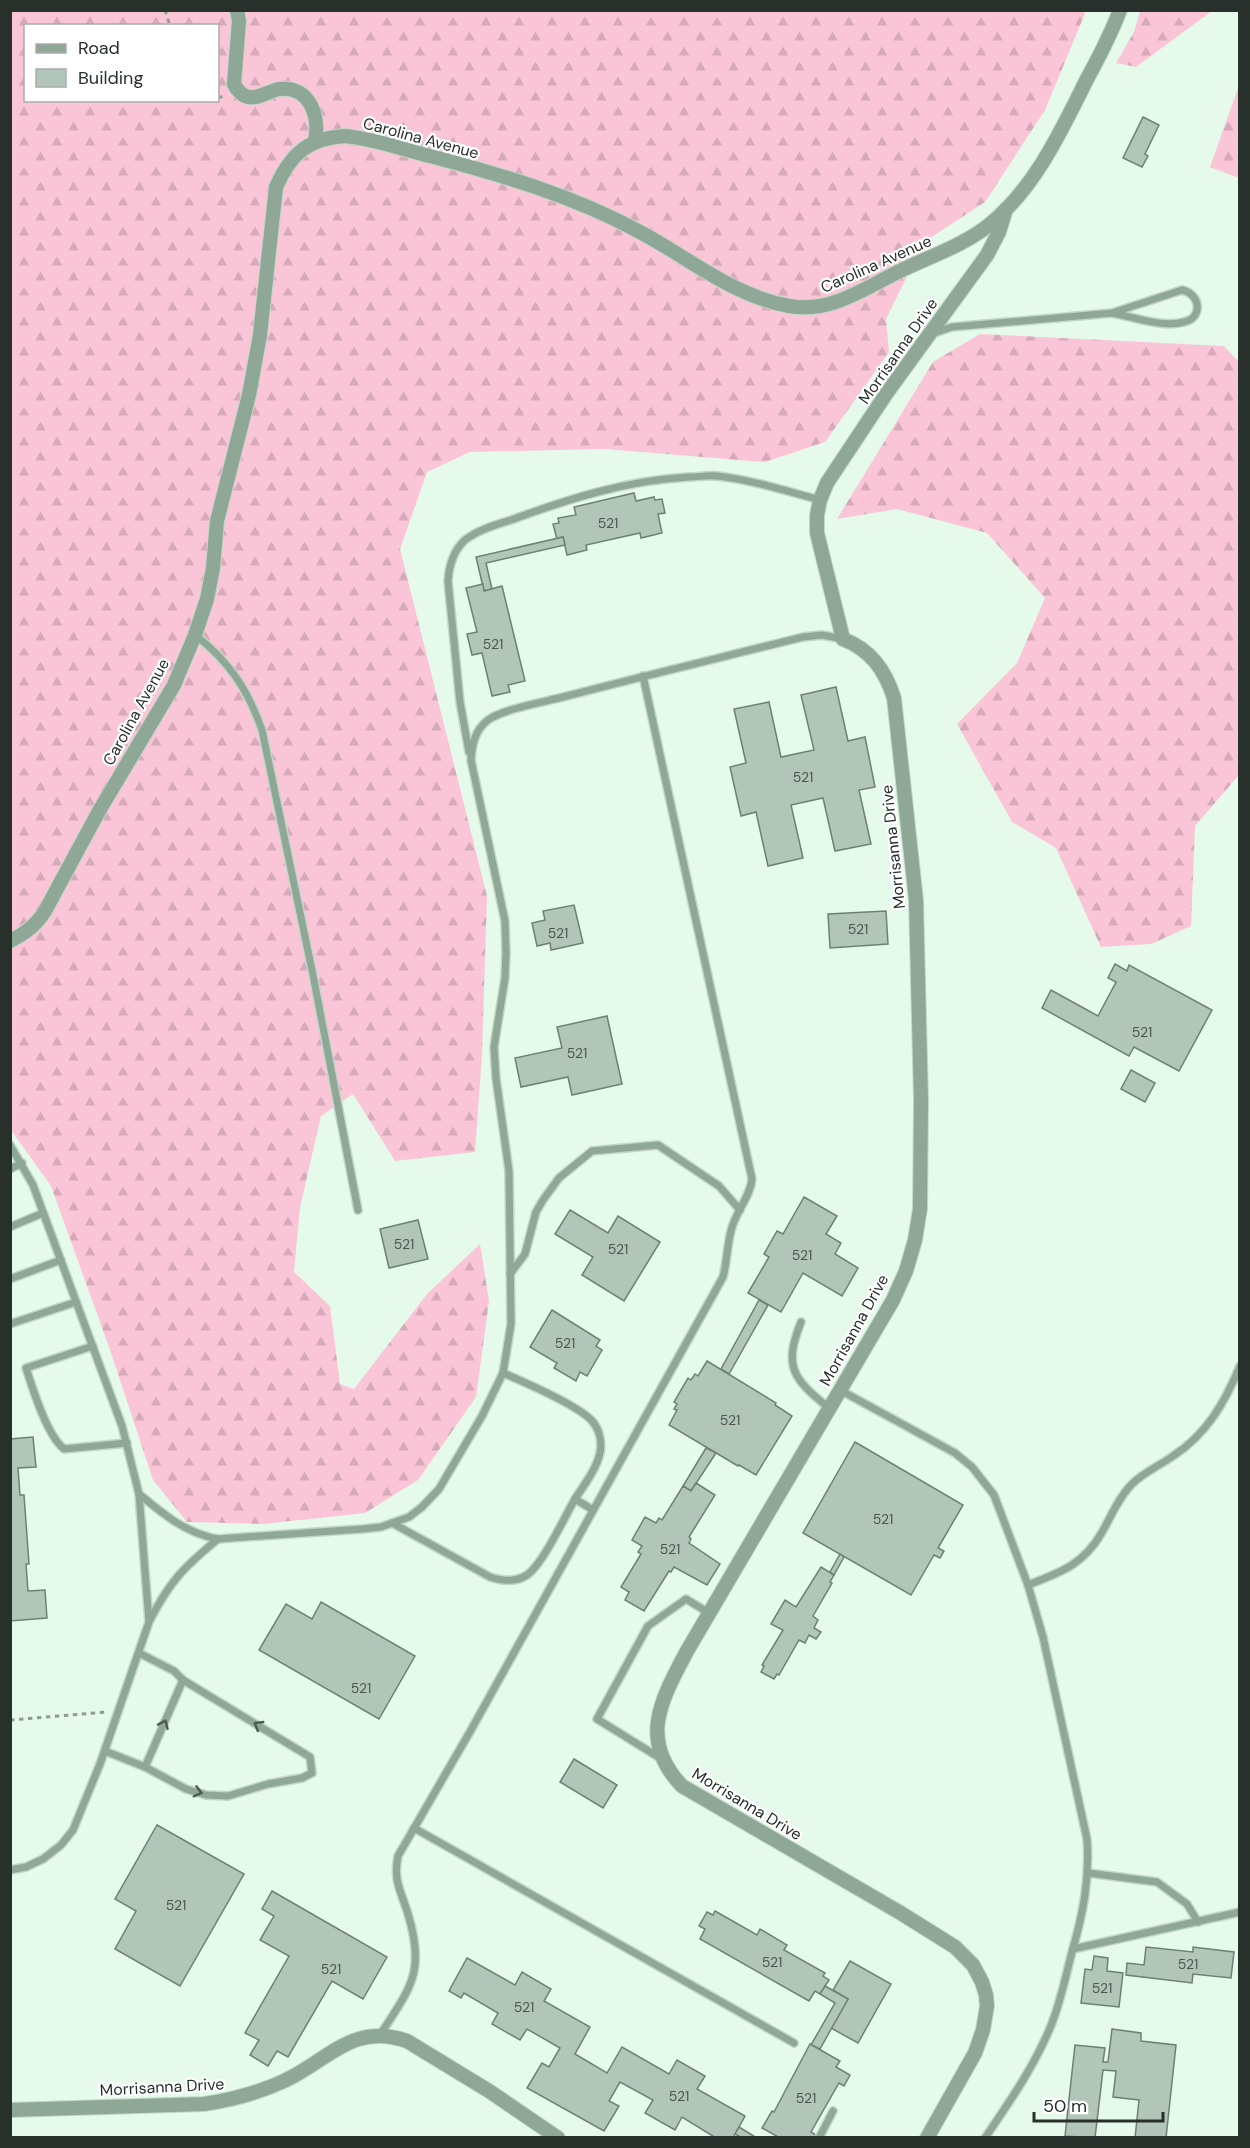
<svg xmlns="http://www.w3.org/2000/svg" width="1250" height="2148" viewBox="0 0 1250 2148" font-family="'DM Sans',sans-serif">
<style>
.forest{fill:url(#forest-firs);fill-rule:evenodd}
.building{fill:#b1c5b8;stroke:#6e8074;stroke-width:1.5}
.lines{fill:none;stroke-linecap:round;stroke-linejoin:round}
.service-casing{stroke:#c3d6c8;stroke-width:10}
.minor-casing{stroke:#c3d6c8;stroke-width:16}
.path{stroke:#8e9d92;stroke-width:3;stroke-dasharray:4.5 4.5;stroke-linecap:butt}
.service{stroke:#8ea796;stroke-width:7}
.minor{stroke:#8ea796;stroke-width:14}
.oneway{stroke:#4c5a50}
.labels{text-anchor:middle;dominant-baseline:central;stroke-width:4.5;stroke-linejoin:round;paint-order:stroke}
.number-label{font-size:14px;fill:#4a554e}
.street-label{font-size:16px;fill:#28302b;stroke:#fff}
</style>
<defs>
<pattern id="forest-firs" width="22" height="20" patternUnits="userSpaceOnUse" patternTransform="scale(1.5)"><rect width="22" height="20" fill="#fac6d7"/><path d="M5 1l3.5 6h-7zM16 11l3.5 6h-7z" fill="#d6aab9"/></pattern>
</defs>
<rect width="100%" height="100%" fill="#e5faeb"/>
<!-- forest -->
<g class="forest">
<path d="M10,11H1086L1045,110L985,202L924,242L886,319L889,352L825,442L765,462L604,449L470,452L427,472L400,549L487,896L482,1054L475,1152L395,1161L353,1094L321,1116L300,1207L294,1272L330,1306L340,1384L354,1389L427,1294L480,1244L489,1301L476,1397L418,1480L365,1513L263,1524L187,1522L153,1480L110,1350L51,1186L11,1130ZM26,26H218V100H26Z"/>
<path d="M1140,11V10L1212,11L1136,67L1116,63L1134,32Z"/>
<path d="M1239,85V178L1210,167Z"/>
<path d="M980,334L1224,346L1239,362V775L1195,826L1191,926L1151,944L1101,947L1056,848L1012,822L957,724L1017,663L1045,598L987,533L897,509L837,519L933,362Z"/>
</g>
<!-- building -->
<g class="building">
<path d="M1143,117L1159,125L1145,154L1148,156L1142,167L1123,158Z"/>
<path d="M634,493L636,501L654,497L655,500L662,499L665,513L658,514L662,533L641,538L640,533L586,545L587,550L567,555L563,537L557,539L553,524L559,523L558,518L576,515L574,507Z"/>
<path d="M563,537L565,545L486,563L492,589L484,591L476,557Z"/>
<path d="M483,584L484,591L502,586L525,681L508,685L510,692L492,696L482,653L472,655L467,634L477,632L466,588Z"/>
<path d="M836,687L848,741L865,737L875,787L859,790L871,844L835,851L823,798L791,805L803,858L768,866L756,812L741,816L730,767L746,763L734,709L769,702L781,757L814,750L801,695Z"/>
<path d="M574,905L583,943L551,950L550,943L537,946L532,923L545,920L543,911Z"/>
<path d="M886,911L888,944L830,948L828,914Z"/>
<path d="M1115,964L1127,971L1129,965L1212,1010L1179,1071L1134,1047L1129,1056L1042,1008L1051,990L1098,1016L1116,982L1108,978Z"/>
<path d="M607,1016L622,1084L572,1095L568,1077L521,1087L515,1058L562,1048L557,1027Z"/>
<path d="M1131,1070L1155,1083L1145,1102L1121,1089Z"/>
<path d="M804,1197L837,1216L826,1234L841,1243L835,1254L858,1268L842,1296L803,1273L781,1312L748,1293L769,1257L764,1254L777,1231L783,1234Z"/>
<path d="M570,1210L608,1233L618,1216L660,1242L624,1301L582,1275L593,1257L555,1234Z"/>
<path d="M418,1220L428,1259L389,1268L380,1229Z"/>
<path d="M759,1300L768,1305L729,1374L721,1369Z"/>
<path d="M552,1310L600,1340L596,1346L602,1350L587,1376L580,1372L576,1381L554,1368L557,1363L530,1347Z"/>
<path d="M707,1361L776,1403L775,1405L792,1416L756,1475L739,1465L738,1466L669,1425L677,1410L674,1409L677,1404L674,1402L688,1378L691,1380L695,1374L698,1376Z"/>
<path d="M33,1437L36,1467L18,1468L20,1495H24L29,1564H26L28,1591L45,1590L47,1618L10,1621V1439Z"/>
<path d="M855,1442L963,1505L938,1548L944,1551L940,1558L934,1555L911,1595L803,1533Z"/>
<path d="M706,1448L716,1453L691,1491L683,1486Z"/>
<path d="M696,1483L715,1495L689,1537L691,1539L689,1543L720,1564L707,1585L674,1567L671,1572L669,1571L644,1611L625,1600L629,1592L621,1587L641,1554L638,1552L642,1546L632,1540L645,1517L656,1523L659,1518L662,1520L683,1486L691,1491Z"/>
<path d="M840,1554L844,1557L834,1575L830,1572Z"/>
<path d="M821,1567L834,1575L830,1582L832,1583L813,1616L818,1620L814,1628L821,1632L816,1639L809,1635L805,1643L799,1640L779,1675L777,1674L774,1679L761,1672L764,1666L762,1665L783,1630L771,1624L785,1600L796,1607Z"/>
<path d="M321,1602L415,1656L379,1719L259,1650L286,1604L312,1619Z"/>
<path d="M574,1759L617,1785L603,1808L560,1782Z"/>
<path d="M157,1825L244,1874L180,1986L115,1949L136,1911L115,1899Z"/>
<path d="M272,1891L387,1957L363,1999L332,1981L288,2057L277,2051L268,2066L250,2055L259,2040L245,2033L289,1956L260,1940L274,1916L262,1909Z"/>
<path d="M715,1911L757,1935L760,1929L787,1945L784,1950L825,1973L823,1976L829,1980L820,1994L815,1991L809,2001L700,1939L705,1929L699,1926L707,1912L713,1915Z"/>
<path d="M1146,1947L1193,1952V1947L1234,1952L1231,1978L1193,1974L1192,1983L1126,1975L1127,1963L1144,1965Z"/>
<path d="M1094,1956L1108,1958L1107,1971L1123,1973L1119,2007L1081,2003L1085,1969L1092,1970Z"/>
<path d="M467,1958L515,1985L522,1972L551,1989L544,2001L590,2027L575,2054L607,2073L622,2047L669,2074L677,2060L705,2076L697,2089L745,2116L733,2138H716L682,2117L675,2130L645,2113L653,2100L620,2082L609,2101L619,2106L604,2131L527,2088L542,2063L549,2067L560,2048L527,2029L520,2040L492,2024L498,2013L464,1993L461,1998L449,1991Z"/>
<path d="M850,1961L891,1984L858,2043L831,2028L848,1999L833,1990Z"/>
<path d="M825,1986L848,1999L820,2049L811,2045L835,2003L820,1994Z"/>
<path d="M1112,2029L1141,2033V2041L1176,2045L1166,2138H1135L1139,2100L1113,2097L1116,2071L1103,2070L1095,2138L1065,2136L1075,2045L1105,2048L1103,2062H1108Z"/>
<path d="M810,2044L840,2061L836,2067L850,2075L844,2086L839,2083L811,2132L816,2135L814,2138H780L762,2128L772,2111L774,2112Z"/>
<path d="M739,2127L757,2138H742L735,2134Z"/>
</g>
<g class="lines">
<!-- service casing -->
<g class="service-casing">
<g id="service">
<path d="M931,334L952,327L1112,313L1182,290C1201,294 1203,318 1184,322C1162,328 1134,317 1112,313"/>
<path d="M195,635C229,661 248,690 262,730L313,975L358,1210"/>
<path d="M469,752L460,702L448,581C449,566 453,551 465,540C478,530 495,525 511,520C568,499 628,480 689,477C698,477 708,475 717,476C752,480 786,491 820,500"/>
<path d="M10,1145L33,1185L122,1426L139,1494L149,1622L100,1764L73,1830L61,1845L43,1859L26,1867L10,1870"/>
<path d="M10,1169L22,1163"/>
<path d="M10,1227L43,1213"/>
<path d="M510,1274L525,1254L536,1212L543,1200L559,1178L592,1151L658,1145L719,1186L740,1210"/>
<path d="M10,1279L61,1260"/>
<path d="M801,1322C783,1367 793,1379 829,1408"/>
<path d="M10,1324L76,1302"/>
<path d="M93,1346L26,1368C33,1390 47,1435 64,1449L127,1443"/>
<path d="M503,1373C524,1382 580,1406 593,1422C600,1431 602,1443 600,1453C596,1470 584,1485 575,1499L593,1510"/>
<path d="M840,1390L955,1453L972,1467L994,1495L1028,1585L1043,1637L1087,1839C1090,1879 1083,1914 1072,1952C1066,1975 1061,2000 1052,2023C1036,2064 1010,2101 985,2138"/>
<path d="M139,1494C163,1514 187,1534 218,1539L362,1529L381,1527L409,1517L422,1507L439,1489L482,1416L503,1373L511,1324L509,1171L496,1078L494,1047L505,978L506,953L505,921L471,760C472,744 475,730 488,720C503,709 544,702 563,697C643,676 723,657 803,637L822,635L843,639"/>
<path d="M392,1523L490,1577C502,1581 515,1583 527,1575C543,1564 564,1518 575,1499"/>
<path d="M1028,1585C1059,1573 1083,1565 1101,1534C1111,1517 1118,1498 1132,1484C1144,1472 1159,1466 1173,1456C1207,1434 1225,1402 1240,1366"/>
<path d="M150,1620C170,1581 184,1567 218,1539"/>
<path d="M105,1751L145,1767L186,1789L206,1795L228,1796L268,1784L302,1778L312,1773L310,1757L183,1680L174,1671L139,1653"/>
<path d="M660,1758L597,1719L648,1626L686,1599L709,1613"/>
<path d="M145,1767L183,1680"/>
<path d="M414,1828L794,2043"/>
<path d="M1088,1873L1157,1882L1187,1904L1198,1922"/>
<path d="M1073,1949L1240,1912"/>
<path d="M380,2035C410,1988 426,1973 408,1914C401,1891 393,1881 398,1856L471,1730L723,1277C727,1262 727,1246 731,1231C735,1212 750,1198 752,1179L643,676"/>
<path d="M819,2138L833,2111"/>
</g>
</g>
<!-- minor casing -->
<g class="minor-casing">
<g id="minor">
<path d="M237,10L239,21L234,84C237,90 241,95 248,97C259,99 269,91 279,89C310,85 320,117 315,141"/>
<path d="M10,941C26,933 36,925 45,911L99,811L174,685L195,635L207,599L213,568L217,521L249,395L260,335L276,187C291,153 309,138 346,136C374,139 402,149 430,156C502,175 574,196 640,232C689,258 733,296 789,306C827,313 859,292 892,275C924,258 960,248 989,225C1035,188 1061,131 1087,79C1099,57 1111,34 1120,10"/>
<path d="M10,2110L204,2104C232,2100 258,2093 284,2081C329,2060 353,2022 407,2041L489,2091L558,2138"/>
<path d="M927,2138L975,2053L983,2030L987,2006L986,1995L982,1982L973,1965L955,1947L899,1912L682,1786C638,1740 661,1700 687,1651L893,1300L906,1271L915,1240L920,1209L921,1100L916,900L894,698C885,670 871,650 843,639L817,533V515L820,500L827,483L886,394L987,255L999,232L1006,209"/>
</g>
</g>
<!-- path -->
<g class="path">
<path d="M165,10L170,26"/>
<path d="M218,97H226"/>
<path d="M10,1720L107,1712"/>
</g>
<!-- service -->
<use href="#service" class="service"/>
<!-- minor -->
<use href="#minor" class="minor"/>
</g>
<!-- one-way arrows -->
<defs><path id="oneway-chevron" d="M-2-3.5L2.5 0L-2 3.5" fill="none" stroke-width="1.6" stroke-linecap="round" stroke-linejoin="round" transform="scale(1.5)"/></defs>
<g class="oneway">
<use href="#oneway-chevron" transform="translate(164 1724) rotate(-66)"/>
<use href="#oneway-chevron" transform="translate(258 1725) rotate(-149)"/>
<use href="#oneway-chevron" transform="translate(198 1792) rotate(15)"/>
</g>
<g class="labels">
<!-- number labels -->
<g class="number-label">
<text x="608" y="523">521</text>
<text x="493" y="644">521</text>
<text x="803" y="777">521</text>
<text x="858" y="929">521</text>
<text x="558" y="933">521</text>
<text x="1142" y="1032">521</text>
<text x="577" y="1053">521</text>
<text x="404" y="1244">521</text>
<text x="618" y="1249">521</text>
<text x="802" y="1255">521</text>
<text x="565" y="1343">521</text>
<text x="730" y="1420">521</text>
<text x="883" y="1519">521</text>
<text x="670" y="1549">521</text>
<text x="361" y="1688">521</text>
<text x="176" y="1905">521</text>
<text x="772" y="1962">521</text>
<text x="1188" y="1964">521</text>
<text x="331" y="1969">521</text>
<text x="1102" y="1988">521</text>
<text x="524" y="2007">521</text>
<text x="679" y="2096">521</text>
<text x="806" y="2098">521</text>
</g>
<!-- street labels -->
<g class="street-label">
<text transform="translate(421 138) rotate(15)">Carolina Avenue</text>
<text transform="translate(876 264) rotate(-24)">Carolina Avenue</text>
<text transform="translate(898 351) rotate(-55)">Morrisanna Drive</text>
<text transform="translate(136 712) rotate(-61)">Carolina Avenue</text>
<text transform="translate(893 847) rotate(-96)">Morrisanna Drive</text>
<text transform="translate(854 1330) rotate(-61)">Morrisanna Drive</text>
<text transform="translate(747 1804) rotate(31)">Morrisanna Drive</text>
<text transform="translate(162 2087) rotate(-3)">Morrisanna Drive</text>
</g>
</g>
<!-- border -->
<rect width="1250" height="2148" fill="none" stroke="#28302b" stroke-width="24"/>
<!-- legend -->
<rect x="24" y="24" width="195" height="78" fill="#ffffff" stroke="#a9acaa" stroke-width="1.5"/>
<rect x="36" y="44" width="30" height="9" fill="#8ea796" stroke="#a9acaa" stroke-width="1.5"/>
<text x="78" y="54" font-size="18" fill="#28302b">Road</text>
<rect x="36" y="69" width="30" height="18" fill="#b1c5b8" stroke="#a9acaa" stroke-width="1.5"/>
<text x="78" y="84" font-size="18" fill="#28302b">Building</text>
<!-- scale -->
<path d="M1034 2112v9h129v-9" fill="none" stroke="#28302b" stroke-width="3"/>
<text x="1043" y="2112" font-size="18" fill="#28302b" stroke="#ffffff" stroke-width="4.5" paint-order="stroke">50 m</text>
</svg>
